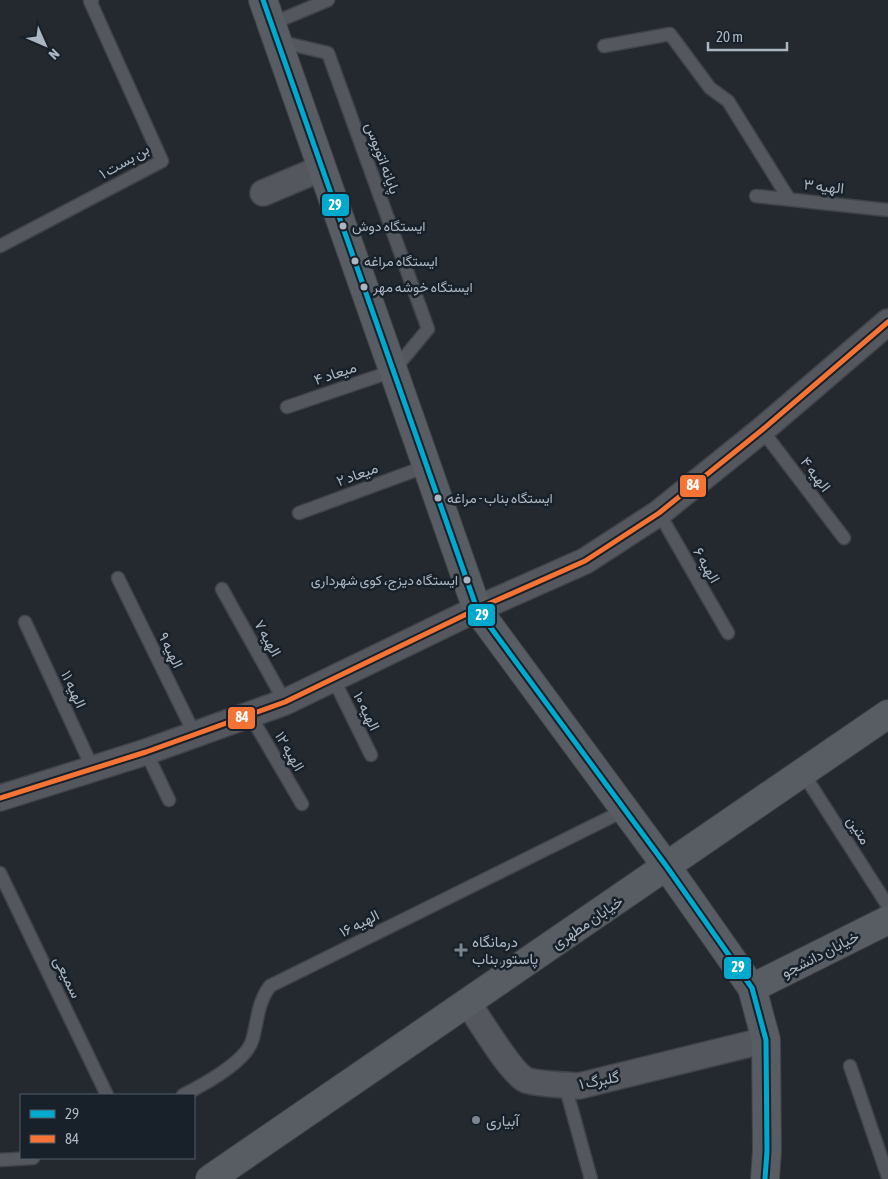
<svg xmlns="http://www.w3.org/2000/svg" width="888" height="1179" viewBox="0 0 888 1179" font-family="'Asap Condensed',Vazirmatn,sans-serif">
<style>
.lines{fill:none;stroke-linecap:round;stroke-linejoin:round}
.lane-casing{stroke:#404348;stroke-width:15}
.street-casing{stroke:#404348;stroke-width:28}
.secondary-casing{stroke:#404348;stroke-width:30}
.lane{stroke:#54585e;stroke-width:12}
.street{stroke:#54585e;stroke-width:25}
.secondary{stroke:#585c63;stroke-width:28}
.bus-1-casing{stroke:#182029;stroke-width:9}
.bus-2-casing{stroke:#182029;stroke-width:9}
.bus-1{stroke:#00a9ce;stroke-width:5}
.bus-2{stroke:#f57335;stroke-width:5}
.bus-dot{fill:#acb6c2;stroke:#182029;stroke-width:2}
.poi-dot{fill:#7c858f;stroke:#182029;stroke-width:2}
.labels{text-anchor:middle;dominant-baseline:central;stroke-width:5;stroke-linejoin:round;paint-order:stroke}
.bus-label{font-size:14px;fill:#acb6c2;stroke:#182029;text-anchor:start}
.street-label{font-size:15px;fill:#acb6c2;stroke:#182029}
.poi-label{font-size:15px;fill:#acb6c2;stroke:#182029;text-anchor:start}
.line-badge{stroke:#182029;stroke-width:2}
.badge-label{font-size:14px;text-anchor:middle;font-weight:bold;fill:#fff}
</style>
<rect width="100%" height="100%" fill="#24292f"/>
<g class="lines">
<!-- lane casing -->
<g class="lane-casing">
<g id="lane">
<path d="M271,24L328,0"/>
<path d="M277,41L328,53L428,329L393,371L287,407"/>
<path d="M604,46L670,34L710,88L728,101L789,199"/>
<path d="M756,196L888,210"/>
<path d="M0,246L162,161L90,1L92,0"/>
<path d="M762,430L844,538"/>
<path d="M299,513L427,466"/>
<path d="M659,513L728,633"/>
<path d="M118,578L195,735"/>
<path d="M222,589L285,702"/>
<path d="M25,622L93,769"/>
<path d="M334,680L371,755"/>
<path d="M250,715L302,804"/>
<path d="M146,752L169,800"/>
<path d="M803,773L888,906"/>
<path d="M0,873L107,1095"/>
<path d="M850,1066L888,1177"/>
<path d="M565,1085L591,1179"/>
<path d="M183,1095C203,1085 245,1062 252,1041C258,1021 257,1003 270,986L625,810"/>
<path d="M0,1160L33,1158"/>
</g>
</g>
<!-- street casing -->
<g class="street-casing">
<g id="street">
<path d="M263,193L322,168"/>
<path d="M0,798L146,752L285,702L477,609L585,561L659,513L762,430L888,322"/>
<path d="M468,1003C479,1019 511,1073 526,1080C535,1084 567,1085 579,1086L766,1040"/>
</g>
</g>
<!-- secondary casing -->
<g class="secondary-casing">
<g id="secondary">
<path d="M263,0L477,609L667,867L752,988L766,1040L767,1151L765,1179"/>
<path d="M752,988L888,920"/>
<path d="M210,1179L888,714"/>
</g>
</g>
<!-- lane -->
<use href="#lane" class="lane"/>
<!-- street -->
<use href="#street" class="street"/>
<!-- secondary -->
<use href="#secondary" class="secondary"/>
<!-- bus-1 casing -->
<g class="bus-1-casing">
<path id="bus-1" d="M263,0L477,609L667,867L752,988L766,1040L767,1151L765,1179"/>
</g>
<!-- bus-2 casing -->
<g class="bus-2-casing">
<path id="bus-2" d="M0,798L146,752L285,702L477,609L585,561L659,513L762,430L888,322"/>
</g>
<!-- bus-1 -->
<use href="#bus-1" class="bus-1"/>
<!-- bus-2 -->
<use href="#bus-2" class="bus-2"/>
</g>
<!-- markers -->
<g class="bus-dot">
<circle cx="343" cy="226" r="4.5"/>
<circle cx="355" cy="261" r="4.5"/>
<circle cx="364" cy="287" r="4.5"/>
<circle cx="438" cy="498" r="4.5"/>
<circle cx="467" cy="580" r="4.5"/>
</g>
<g class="poi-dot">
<path d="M458.5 942.5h5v5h5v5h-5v5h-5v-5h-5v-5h5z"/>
<circle cx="476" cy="1120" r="5"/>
</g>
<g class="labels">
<!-- bus labels -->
<g class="bus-label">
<text x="352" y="226">ایستگاه دوش</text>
<text x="364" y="261">ایستگاه مراغه</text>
<text x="373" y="287">ایستگاه خوشه مهر</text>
<text x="447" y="498">ایستگاه بناب - مراغه</text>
<text x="458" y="580" text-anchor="end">ایستگاه دیزج، کوی شهرداری</text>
</g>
<!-- street labels -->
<g class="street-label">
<text transform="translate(383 158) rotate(70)">پایانه اتوبوس</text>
<text transform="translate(124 161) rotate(-30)">بن بست ۱</text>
<text transform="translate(824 186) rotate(6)">الهیه ۳</text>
<text transform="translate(335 373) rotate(-19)">میعاد ۴</text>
<text transform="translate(357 474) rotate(-20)">میعاد ۲</text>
<text transform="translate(816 474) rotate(53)">الهیه ۴</text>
<text transform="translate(707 565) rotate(60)">الهیه ۶</text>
<text transform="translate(268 638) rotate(61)">الهیه ۷</text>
<text transform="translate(171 650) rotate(64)">الهیه ۹</text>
<text transform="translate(74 689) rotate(65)">الهیه ۱۱</text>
<text transform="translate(367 711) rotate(64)">الهیه ۱۰</text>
<text transform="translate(290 751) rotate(60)">الهیه ۱۲</text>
<text transform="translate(859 830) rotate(58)">متین</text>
<text transform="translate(587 922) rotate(-34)">خیابان مطهری</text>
<text transform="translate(359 923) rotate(-27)">الهیه ۱۶</text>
<text transform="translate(820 954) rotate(-27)">خیابان دانشجو</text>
<text transform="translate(68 977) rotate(64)">سمیعی</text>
<text transform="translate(599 1080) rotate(-11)">گلبرگ ۱</text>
</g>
<!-- poi labels -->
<g class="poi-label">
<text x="472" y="941">درمانگاه<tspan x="472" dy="17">پاستور بناب</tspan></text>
<text x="486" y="1120">آبیاری</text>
</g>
</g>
<g class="line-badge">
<rect x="321" y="193" width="29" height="24" rx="5" fill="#00a9ce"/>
<rect x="679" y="474" width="28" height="24" rx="5" fill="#f57335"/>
<rect x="467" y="603" width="29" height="24" rx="5" fill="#00a9ce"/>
<rect x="227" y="706" width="29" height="24" rx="5" fill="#f57335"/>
<rect x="723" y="956" width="29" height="24" rx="5" fill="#00a9ce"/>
</g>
<g class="badge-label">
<text x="335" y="210">29</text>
<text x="693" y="490">84</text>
<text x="482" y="620">29</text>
<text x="242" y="722">84</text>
<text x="738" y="972">29</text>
</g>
<!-- legend -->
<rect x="20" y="1094" width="175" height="65" fill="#182029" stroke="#535c66"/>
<rect x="30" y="1110" width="25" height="8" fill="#00a9ce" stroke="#535c66"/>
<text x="65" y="1119" font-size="15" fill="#acb6c2">29</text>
<rect x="30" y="1135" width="25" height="8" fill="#f57335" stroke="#535c66"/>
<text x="65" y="1144" font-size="15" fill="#acb6c2">84</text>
<!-- north arrow -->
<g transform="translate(45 45) rotate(135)" stroke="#182029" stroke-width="4" paint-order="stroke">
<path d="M0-4L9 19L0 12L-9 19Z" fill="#acb6c2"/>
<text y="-8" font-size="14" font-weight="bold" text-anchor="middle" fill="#acb6c2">N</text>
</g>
<!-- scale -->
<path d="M708 42v8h79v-8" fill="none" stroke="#acb6c2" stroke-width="2.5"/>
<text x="716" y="42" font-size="15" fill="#acb6c2" stroke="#182029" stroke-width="4" paint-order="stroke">20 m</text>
</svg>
